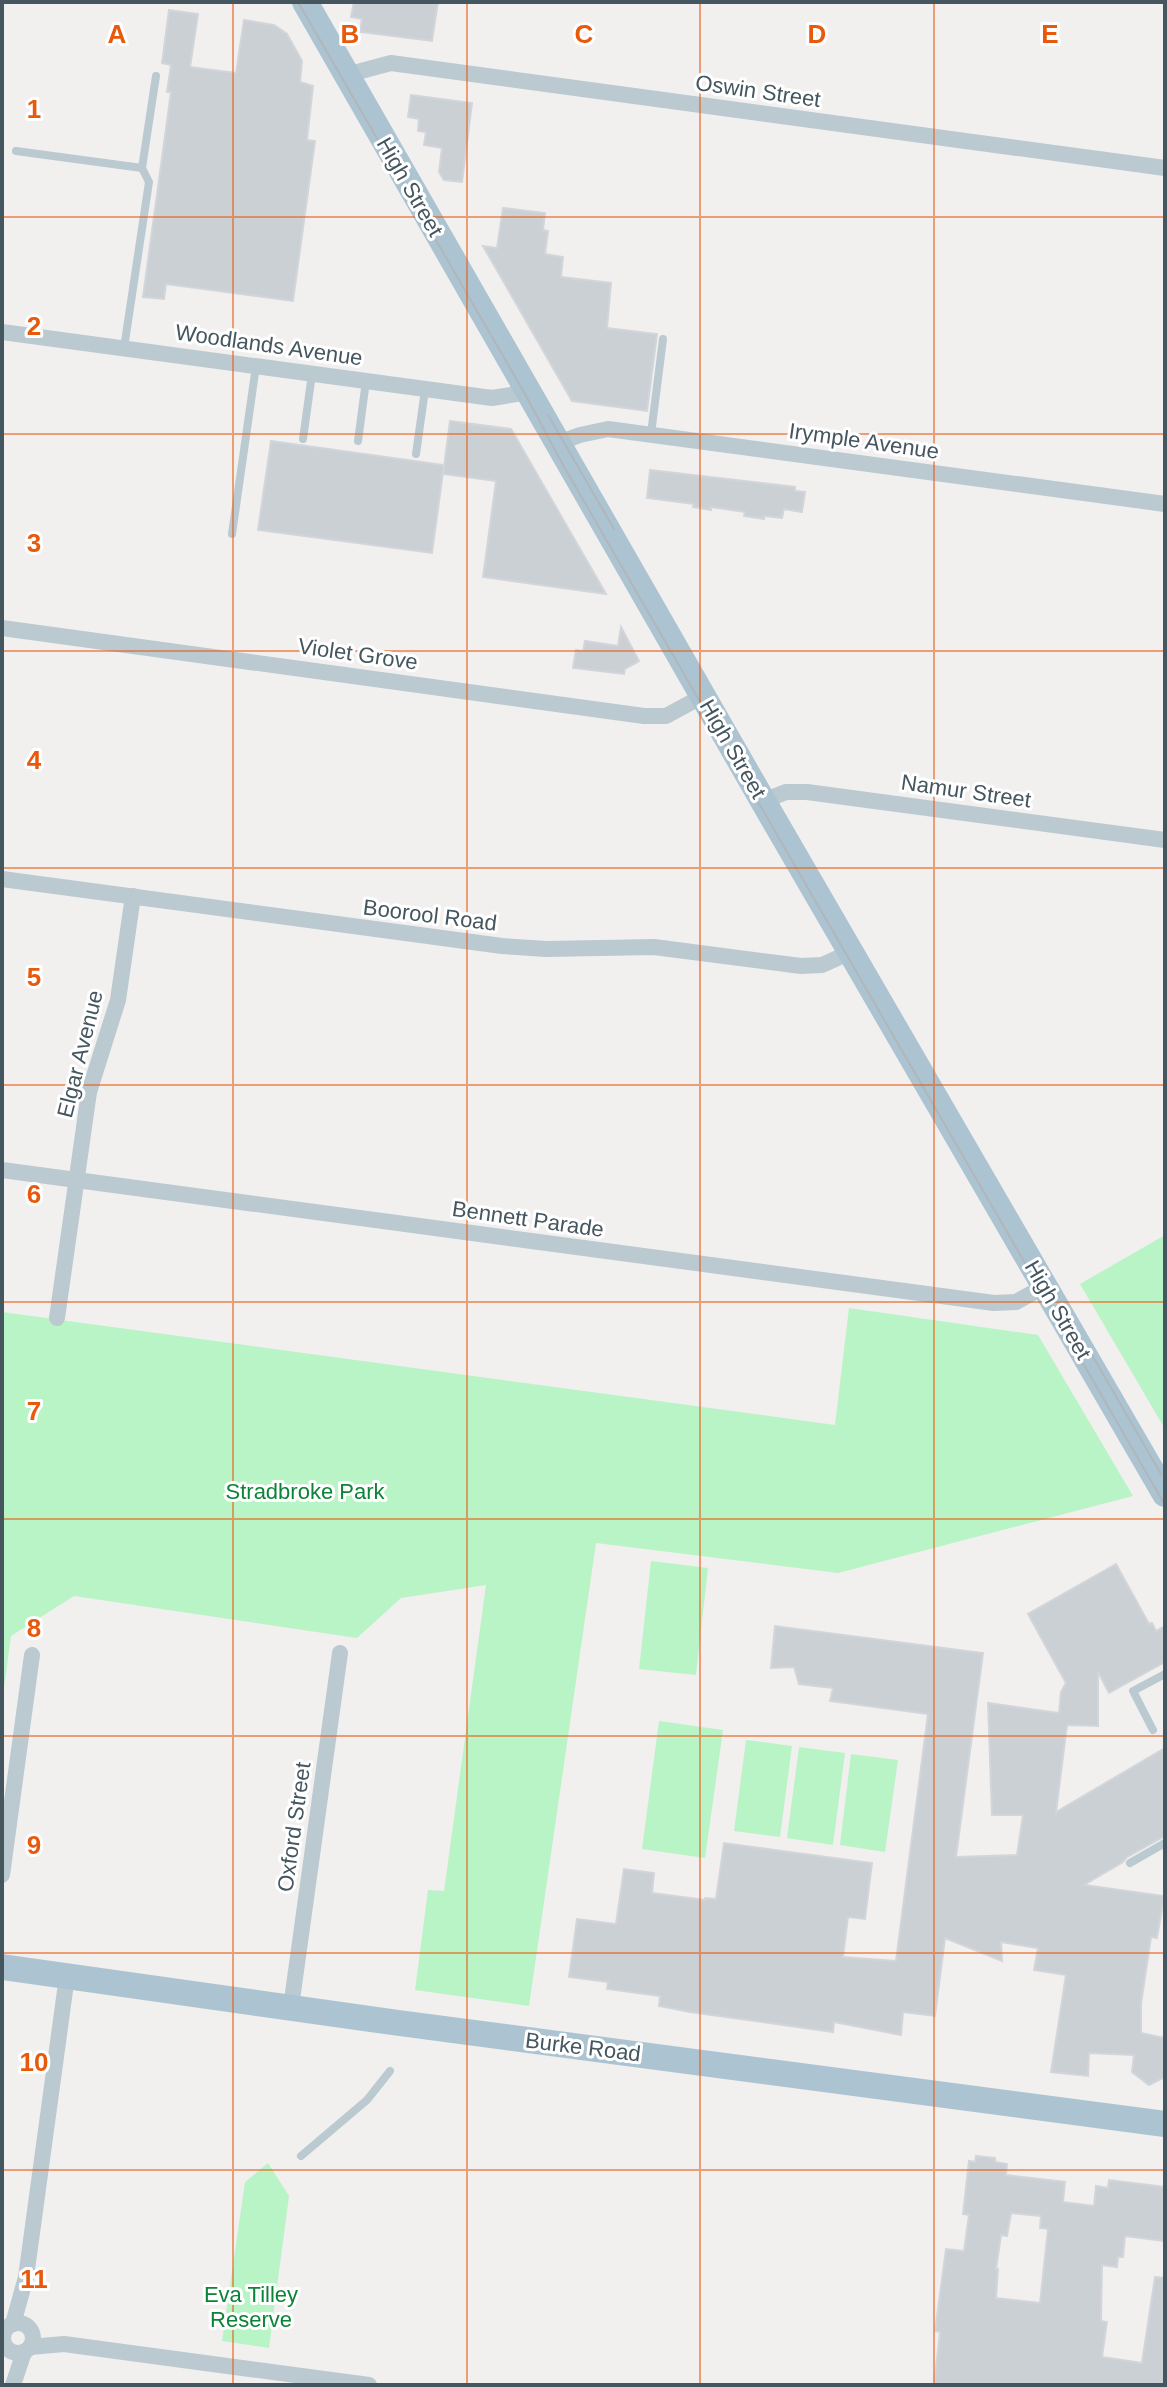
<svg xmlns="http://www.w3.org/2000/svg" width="1167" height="2387" viewBox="0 0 1167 2387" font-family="Helvetica,sans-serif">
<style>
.green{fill:#b9f4c7}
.building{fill:#cad0d4;stroke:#d2d6db;stroke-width:2;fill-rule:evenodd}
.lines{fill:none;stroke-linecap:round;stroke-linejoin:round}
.service{stroke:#bbcad0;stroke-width:8}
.minor{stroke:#bbcad0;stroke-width:16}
.primary{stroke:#acc4d1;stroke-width:26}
.tram{stroke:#b0b6ba;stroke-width:2}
.grid{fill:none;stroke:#e8590c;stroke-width:2;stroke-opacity:0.55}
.labels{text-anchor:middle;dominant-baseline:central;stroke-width:6;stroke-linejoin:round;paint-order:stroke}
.street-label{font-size:22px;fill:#45565f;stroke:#fff}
.park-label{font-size:22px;fill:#0c8437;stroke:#fff}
.grid-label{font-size:26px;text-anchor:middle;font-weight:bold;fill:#e8590c;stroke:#fff;stroke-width:6;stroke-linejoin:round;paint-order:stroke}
</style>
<rect width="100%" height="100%" fill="#f2efef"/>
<!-- green -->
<g class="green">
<path d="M1165,1235V1429L1080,1284Z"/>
<path d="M849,1308L1038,1335L1133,1496L838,1573L596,1543L529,2006L415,1990L428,1890L444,1891L486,1585L401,1598L357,1638L74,1596L11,1636L2,1703V1312L835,1425Z"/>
<path d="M651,1561L708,1568L696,1675L639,1669Z"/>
<path d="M659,1721L723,1730L705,1858L642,1849Z"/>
<path d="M746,1740L792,1746L780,1837L734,1831Z"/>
<path d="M799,1747L845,1753L833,1845L787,1838Z"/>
<path d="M851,1754L898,1760L885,1852L840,1845Z"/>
<path d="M268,2163L289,2196L269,2348L222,2341L245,2182Z"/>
</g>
<!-- building -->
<g class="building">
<path d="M354,2H438L432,41L360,32L362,19L351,17Z"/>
<path d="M169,10L198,14L190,67L236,73L244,20L274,25L287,34L302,61L300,82L313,86L307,140L315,141L293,301L166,284L164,299L143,297L171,92H167L171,65L162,63Z"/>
<path d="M411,95L472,103L462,182L444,180L439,172L442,148L424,145L426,132L418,131L419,119L408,117Z"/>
<path d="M503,208L545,213L543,230L548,231L545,254L563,257L561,277L611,283L607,328L657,334L647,411L572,401L483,246L497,248Z"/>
<path d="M450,421L511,429L606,594L483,577L496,481L443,474Z"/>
<path d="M271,441L444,465L432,553L258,530Z"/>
<path d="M650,470L795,487V491L805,492L802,512L784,509L782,518L764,516V519L744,516L745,512L711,507V510L693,507L694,504L647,498Z"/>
<path d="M621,627L639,661L625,669L624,674L573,668L576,650L583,651L585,641L618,646Z"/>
<path d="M1116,1564L1149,1624L1152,1623L1156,1631L1165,1626V1662L1109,1693L1098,1672V1726L1067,1725L1056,1812L1165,1748V1836L1127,1857L1123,1862L1084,1885L1164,1896L1157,1938L1151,1937L1141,2004V2033L1165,2038V2077L1149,2085L1132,2072L1134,2055L1089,2053L1088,2076L1051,2072L1066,1975L1034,1970L1038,1948L1001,1942L1002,1961L945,1938L935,2016L903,2012L901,2035L834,2022L833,2032L690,2012L659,2006L660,1996L607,1989L608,1982L569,1977L577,1919L616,1924L624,1869L654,1873L652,1893L705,1900V1898L716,1899L724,1843L872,1863L865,1919L848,1917L843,1957L896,1961L928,1714L830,1701L833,1688L799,1684L794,1667L771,1668L775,1626L983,1653L956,1857L1017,1855L1023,1815H992L988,1703L1059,1713L1061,1692L1066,1683L1028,1614Z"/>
<path d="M976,2156L995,2158V2162L1007,2164L1006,2175L1065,2182L1063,2202L1094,2206L1096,2186L1108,2188L1109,2180L1165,2187V2241L1125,2236L1123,2257H1118L1117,2267L1102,2265L1101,2321L1107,2322L1102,2357L1142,2363L1155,2277L1165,2278V2385H934L940,2332L935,2331L946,2249L964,2251L969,2215L963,2214L969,2161L975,2162ZM1011,2213L1041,2216L1040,2228L1048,2229L1040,2303L996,2298L998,2269H996L1001,2235L1007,2236Z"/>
</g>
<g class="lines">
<!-- service -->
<g class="service">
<path d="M16,151L142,168L149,182L124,348"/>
<path d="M142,168L156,76"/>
<path d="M651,434L663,339"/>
<path d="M303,439L312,374"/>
<path d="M358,441L366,381"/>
<path d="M416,454L425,390"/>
<path d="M232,534L256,366"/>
<path d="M1153,1730L1133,1691L1165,1674"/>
<path d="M1130,1863L1165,1843"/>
<path d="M301,2156L367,2100L390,2071"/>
</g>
<!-- minor -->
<g class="minor">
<path d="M346,75L391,63L1165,168"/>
<path d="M2,332L492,398L529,392"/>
<path d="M558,443L580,435L608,429L1165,504"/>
<path d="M2,628L644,716H666L703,696"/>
<path d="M763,801L786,792H807L1165,840"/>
<path d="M2,879L502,946L546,949L654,947L801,966L822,965L851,952"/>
<path d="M2,1170L994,1303L1016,1302L1045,1286"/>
<path d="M57,1318L89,1092L118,1000L133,896"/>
<path d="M2,1875L32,1655"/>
<path d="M291,2007L340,1653"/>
<circle cx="18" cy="2338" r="15"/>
<path d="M13,2324L26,2277L67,1976"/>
<path d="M30,2347L64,2344L369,2385"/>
<path d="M13,2385L24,2352"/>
</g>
<!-- primary -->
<g class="primary">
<path d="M305,2L763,801L1165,1494"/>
<path d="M2,1967L399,2023L1165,2124"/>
</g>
<!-- tram -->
<g class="tram">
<path d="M298,2L525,394L563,465L1165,1505"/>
<path d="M548,415L614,529"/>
<path d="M1089,1350L1161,1474"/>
</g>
</g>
<!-- grid -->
<path class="grid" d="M233,2V2385M467,2V2385M700,2V2385M934,2V2385M2,217H1165M2,434H1165M2,651H1165M2,868H1165M2,1085H1165M2,1302H1165M2,1519H1165M2,1736H1165M2,1953H1165M2,2170H1165"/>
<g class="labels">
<!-- street labels -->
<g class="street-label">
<text transform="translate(758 91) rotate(8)">Oswin Street</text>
<text transform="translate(410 187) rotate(60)">High Street</text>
<text transform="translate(269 345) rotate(8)">Woodlands Avenue</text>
<text transform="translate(864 441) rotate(8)">Irymple Avenue</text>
<text transform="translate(358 654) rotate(8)">Violet Grove</text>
<text transform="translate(733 749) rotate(60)">High Street</text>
<text transform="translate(966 791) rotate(8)">Namur Street</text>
<text transform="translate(430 915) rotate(7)">Boorool Road</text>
<text transform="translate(80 1054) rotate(-76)">Elgar Avenue</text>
<text transform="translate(528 1219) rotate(8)">Bennett Parade</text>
<text transform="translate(1058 1310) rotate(60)">High Street</text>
<text transform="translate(294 1827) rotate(-82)">Oxford Street</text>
<text transform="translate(583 2047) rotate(7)">Burke Road</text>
</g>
<!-- park labels -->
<g class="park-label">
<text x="305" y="1491">Stradbroke Park</text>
<text x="251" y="2294">Eva Tilley<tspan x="251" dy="25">Reserve</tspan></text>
</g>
</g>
<g class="grid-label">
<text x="117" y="43">A</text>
<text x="350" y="43">B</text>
<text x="584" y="43">C</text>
<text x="817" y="43">D</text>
<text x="1050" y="43">E</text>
<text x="34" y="118">1</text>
<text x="34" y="335">2</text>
<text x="34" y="552">3</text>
<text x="34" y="769">4</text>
<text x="34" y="986">5</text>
<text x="34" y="1203">6</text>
<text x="34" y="1420">7</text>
<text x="34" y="1637">8</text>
<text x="34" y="1854">9</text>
<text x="34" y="2071">10</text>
<text x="34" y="2288">11</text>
</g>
<!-- border -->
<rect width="1167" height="2387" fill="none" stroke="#45565f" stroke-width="8"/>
</svg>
